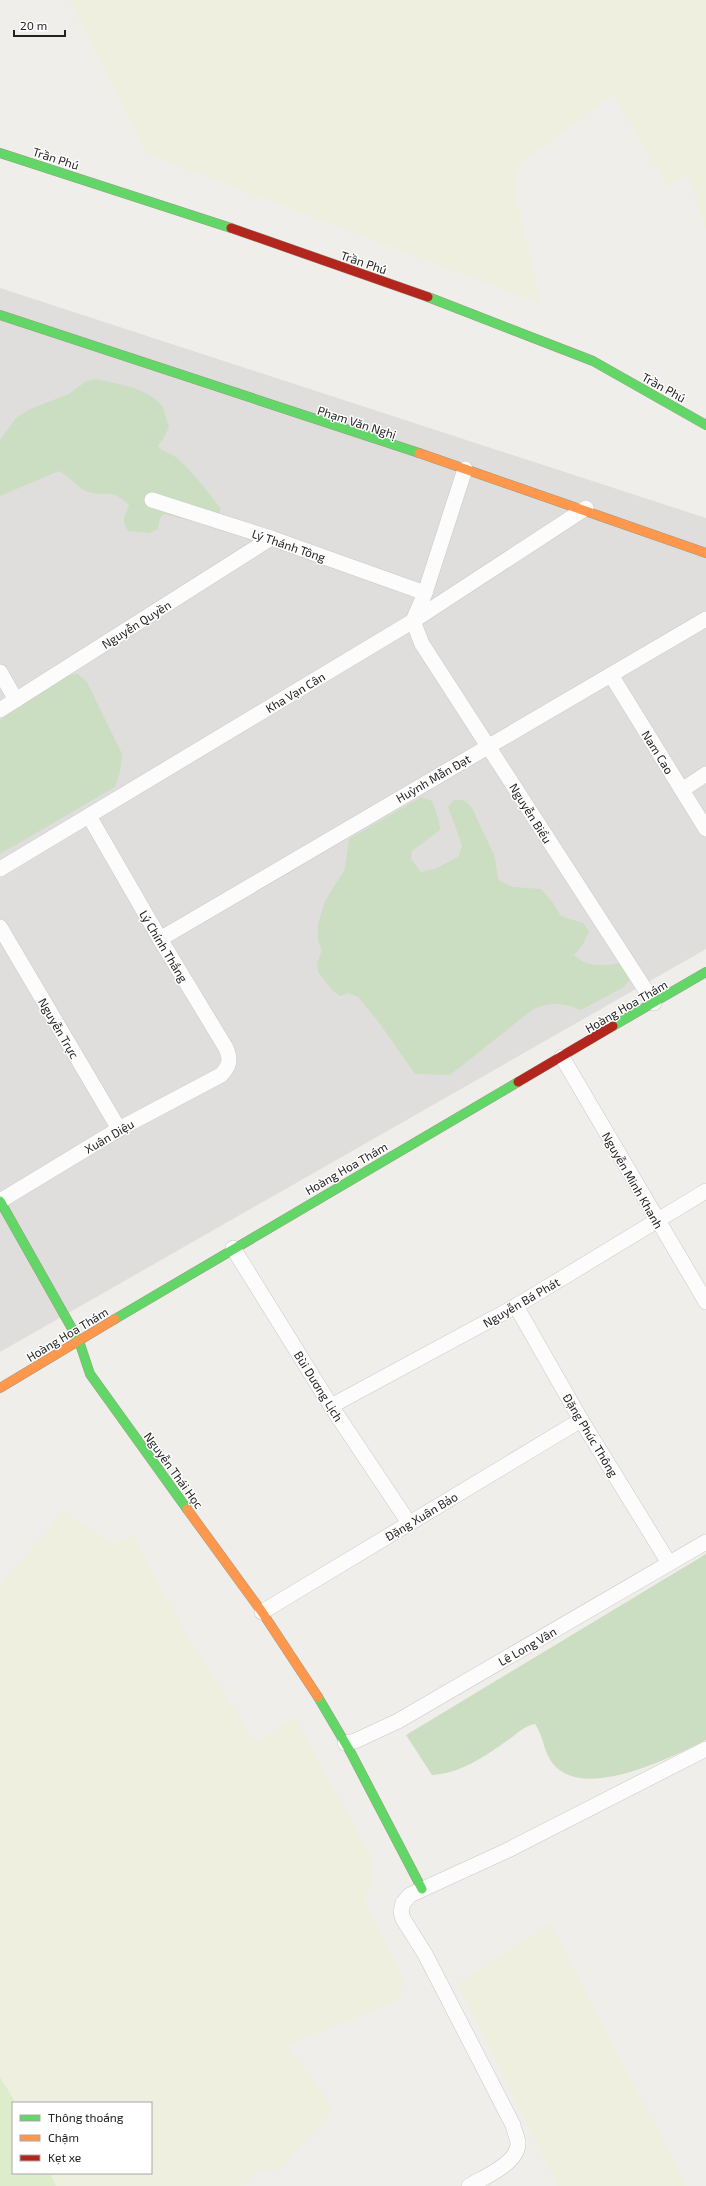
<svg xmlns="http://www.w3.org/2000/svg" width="706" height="2186" viewBox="0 0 706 2186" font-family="'Exo 2',sans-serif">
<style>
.residential{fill:#dfdedc}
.farmland{fill:#efefdf}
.grass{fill:#ddeccb}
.forest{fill:#cbdec1}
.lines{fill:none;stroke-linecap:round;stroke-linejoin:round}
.street-casing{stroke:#c9c8c7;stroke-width:16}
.fast-casing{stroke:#999a82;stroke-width:10}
.slow-casing{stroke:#999a82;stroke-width:10}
.jam-casing{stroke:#999a82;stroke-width:10}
.street{stroke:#fdfcfc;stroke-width:15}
.fast{stroke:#63d668;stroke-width:9}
.slow{stroke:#ff974d;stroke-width:9}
.jam{stroke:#b3261e;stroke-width:9}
.labels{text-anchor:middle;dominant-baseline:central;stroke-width:3;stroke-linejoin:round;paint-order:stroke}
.street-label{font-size:12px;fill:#222;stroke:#fff}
</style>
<rect width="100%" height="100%" fill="#f0eeeb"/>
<!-- residential -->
<path class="residential" d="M0,288L706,518V949L0,1352Z"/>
<!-- farmland -->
<g class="farmland">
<path d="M68,0H706V229L687,176L667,186L613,95L519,165L515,193L541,304L147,154Z"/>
<path d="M63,1511L113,1544L133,1535L185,1632L256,1743L294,1717L372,1858L373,1878L364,1903L404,1977L399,2000L287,2045L334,2108L281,2169L262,2171L240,2186H56L50,2173H151V2103H16L0,2077V1584Z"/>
<path d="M550,1923L687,2186H557L457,1984Z"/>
</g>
<!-- grass -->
<path class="grass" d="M0,2077L16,2103H13V2173H50L56,2186H0Z"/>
<!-- forest -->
<g class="forest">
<path d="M96,379C117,384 147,387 162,406C165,411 167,421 169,427L163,439L158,446C163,453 172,453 178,459C195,474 208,492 221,509L212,526L164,514L160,518L158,529L149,533L128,531C120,517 125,518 129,505C110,487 109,498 89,492C77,489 70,476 59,471L0,496V440L16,418L30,409L69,394L86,381Z"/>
<path d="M78,674L87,682L122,754L120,772L115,787L0,854V720L53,685L65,675Z"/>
<path d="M421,797L432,801L439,821L440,830L412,851L411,859L421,872L435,869L459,856L462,845L448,807L454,800C463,799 467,801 472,808L495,857L498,880L513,887L541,889L553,903L561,916L583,923L589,931L582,946L574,955C591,971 612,964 632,961L640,967L624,987L581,1010C563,1003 549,1001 532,1010L450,1075L415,1074L380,1024L358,997L349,993L340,996L333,991L318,972L317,964L322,950L318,940V924L325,901L345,869L349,839Z"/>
<path d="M706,1554V1740C671,1757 586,1801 554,1765C543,1753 544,1736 535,1724C524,1726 517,1734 508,1740C486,1756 459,1774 432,1775L406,1735Z"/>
</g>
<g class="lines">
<!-- street casing -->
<g class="street-casing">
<g id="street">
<path d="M465,469L425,593L413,621L422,644L654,1003"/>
<path d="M152,500L271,538L425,593"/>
<path d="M0,672L16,700"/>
<path d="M611,675L706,829"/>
<path d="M0,710L271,538"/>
<path d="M682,790L706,774"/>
<path d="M0,869L413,621L586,508"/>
<path d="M0,927L119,1129"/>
<path d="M160,939L706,619"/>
<path d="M562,1057L706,1302"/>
<path d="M0,1201L119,1129L221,1075C230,1065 231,1060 226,1048L160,939L89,816"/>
<path d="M233,1248L331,1406L409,1523"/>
<path d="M516,1306L581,1420L669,1563"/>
<path d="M331,1406L516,1306L706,1191"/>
<path d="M262,1612L581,1420"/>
<path d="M345,1743L355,1741L398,1721L706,1542"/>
<path d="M469,2186C484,2177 517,2164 518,2144C518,2138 514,2131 513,2125L425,1954L403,1919L401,1912L403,1903L410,1895L506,1851L706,1749"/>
</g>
</g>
<!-- fast casing -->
<g class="fast-casing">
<g id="fast">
<path d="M0,153L231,228"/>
<path d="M428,297L593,361L706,425"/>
<path d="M0,315L419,453"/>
<path d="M613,1026L706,972"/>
<path d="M0,1201L79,1341L90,1374L187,1509"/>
<path d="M115,1319L518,1082"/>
<path d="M318,1697L351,1753L422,1889"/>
</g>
</g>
<!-- slow casing -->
<g class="slow-casing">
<g id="slow">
<path d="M419,453L706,553"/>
<path d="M0,1388L115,1319"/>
<path d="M187,1509L262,1612L318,1697"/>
</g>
</g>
<!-- jam casing -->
<g class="jam-casing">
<g id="jam">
<path d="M231,228L428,297"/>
<path d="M518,1082L613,1026"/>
</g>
</g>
<!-- street -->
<use href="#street" class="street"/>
<!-- fast -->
<use href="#fast" class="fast"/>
<!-- slow -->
<use href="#slow" class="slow"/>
<!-- jam -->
<use href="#jam" class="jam"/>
</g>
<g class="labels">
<!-- street labels -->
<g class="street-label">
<text transform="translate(56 158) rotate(18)">Trần Phú</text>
<text transform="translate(364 262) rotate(19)">Trần Phú</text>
<text transform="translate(664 387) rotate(29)">Trần Phú</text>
<text transform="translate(357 422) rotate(18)">Phạm Văn Nghị</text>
<text transform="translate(289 545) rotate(19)">Lý Thánh Tông</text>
<text transform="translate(136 624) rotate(-32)">Nguyễn Quyền</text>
<text transform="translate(295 692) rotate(-31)">Kha Vạn Cân</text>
<text transform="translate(658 752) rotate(58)">Nam Cao</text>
<text transform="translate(433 778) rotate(-30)">Huỳnh Mẫn Đạt</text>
<text transform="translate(531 813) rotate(58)">Nguyễn Biểu</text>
<text transform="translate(164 946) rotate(59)">Lý Chính Thắng</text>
<text transform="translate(626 1006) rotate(-30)">Hoàng Hoa Thám</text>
<text transform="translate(59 1028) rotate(60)">Nguyễn Trực</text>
<text transform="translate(109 1136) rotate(-30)">Xuân Diệu</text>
<text transform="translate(346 1168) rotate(-30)">Hoàng Hoa Thám</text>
<text transform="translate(633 1180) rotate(60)">Nguyễn Minh Khanh</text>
<text transform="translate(521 1302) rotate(-30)">Nguyễn Bá Phát</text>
<text transform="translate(67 1334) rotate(-31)">Hoàng Hoa Thám</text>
<text transform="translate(319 1386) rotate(58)">Bùi Dương Lịch</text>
<text transform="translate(591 1435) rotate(59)">Đặng Phúc Thông</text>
<text transform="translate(174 1470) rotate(54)">Nguyễn Thái Học</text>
<text transform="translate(421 1516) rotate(-31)">Đặng Xuân Bảo</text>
<text transform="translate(527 1646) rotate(-30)">Lê Long Vân</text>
</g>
</g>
<!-- legend -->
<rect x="12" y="2102" width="140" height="72" fill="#ffffff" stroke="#a7a7a7"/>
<rect x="20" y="2115" width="20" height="6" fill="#63d668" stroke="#a7a7a7"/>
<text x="48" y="2122" font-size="12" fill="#222222">Thông thoáng</text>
<rect x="20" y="2135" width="20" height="6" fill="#ff974d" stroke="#a7a7a7"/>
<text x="48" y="2142" font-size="12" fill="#222222">Chậm</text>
<rect x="20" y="2155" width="20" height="6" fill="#b3261e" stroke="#a7a7a7"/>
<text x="48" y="2162" font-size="12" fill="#222222">Kẹt xe</text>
<!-- scale -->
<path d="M14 30v6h51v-6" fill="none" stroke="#222222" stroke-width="2"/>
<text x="20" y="30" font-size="12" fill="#222222" stroke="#ffffff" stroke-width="3" paint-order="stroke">20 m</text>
</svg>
